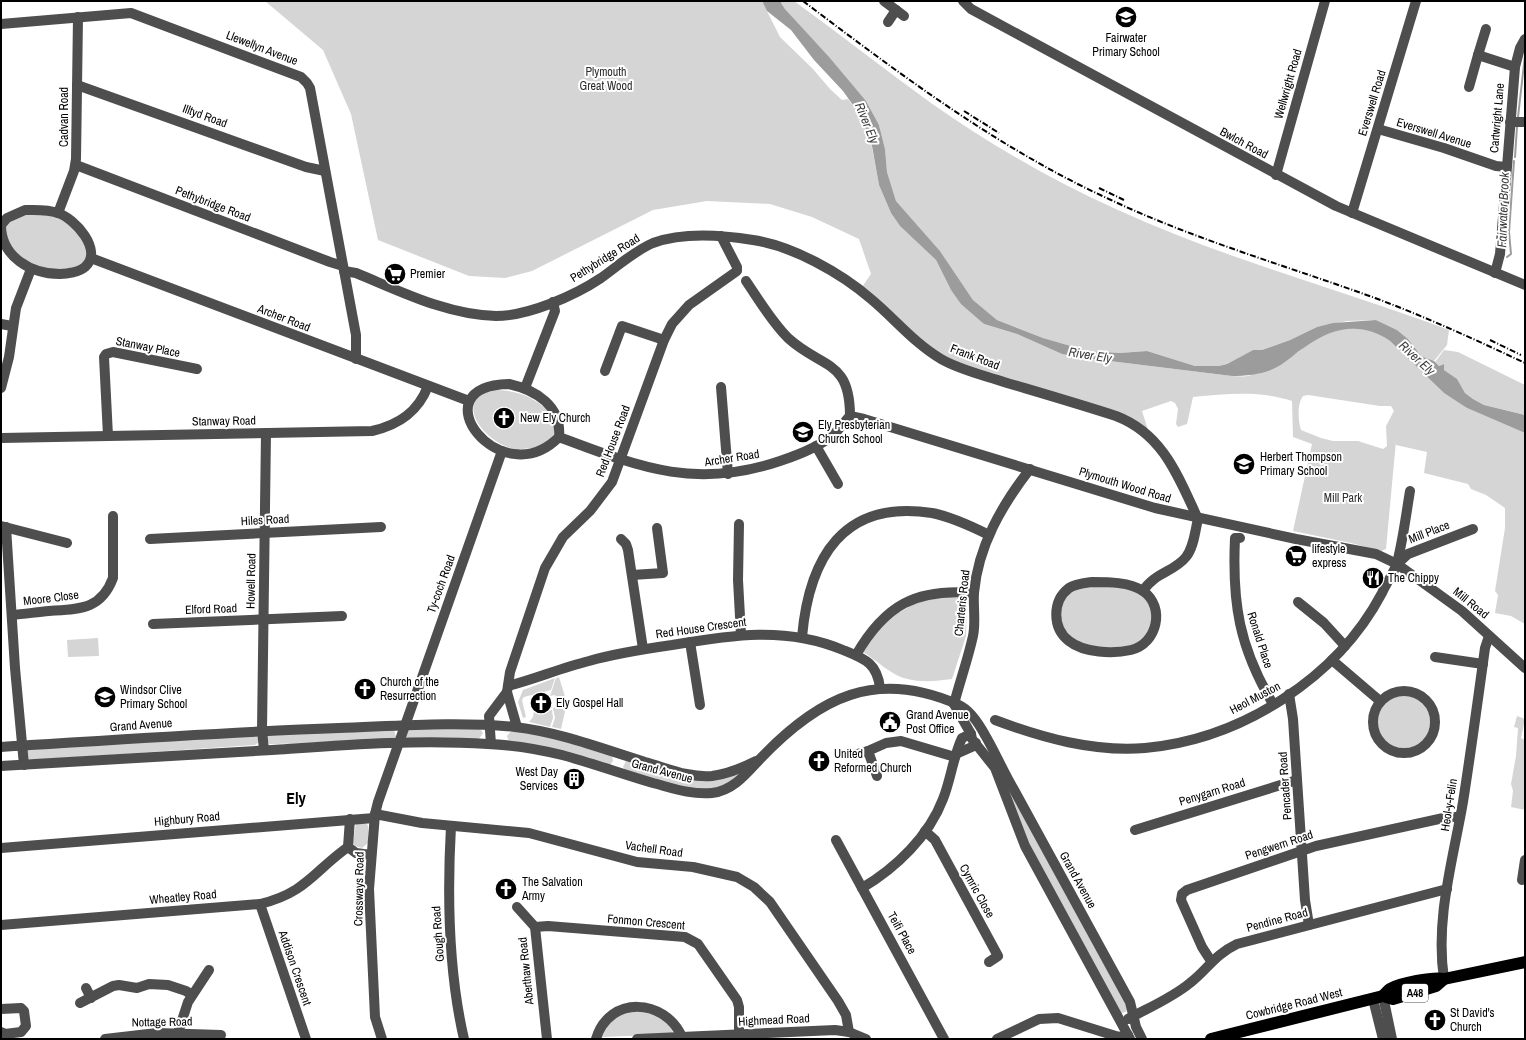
<svg xmlns="http://www.w3.org/2000/svg" width="1526" height="1040" viewBox="0 0 1526 1040" font-family="'Archivo Narrow',sans-serif">
<style>
.green{fill:#d5d5d5;fill-rule:evenodd}
.water{fill:#9c9c9c}
.lines{fill:none;stroke-linecap:round;stroke-linejoin:round}
.stream{stroke:#9c9c9c;stroke-width:2}
.minor{stroke:#4e4e4e;stroke-width:10}
.highway{stroke:#000;stroke-width:12}
.rail{stroke:#000;stroke-width:2;stroke-dasharray:6 2 1 2;stroke-linecap:butt}
.labels{text-anchor:middle;dominant-baseline:central;stroke-width:4;stroke-linejoin:round;paint-order:stroke}
.shield{fill:#fff;stroke:#4c4c4c;stroke-width:1}
.shield-label{font-size:11px;font-weight:bold;fill:#000}
.poi-label{font-size:12px;fill:#000;stroke:#fff;text-anchor:start}
.street-label{font-size:12px;fill:#000;stroke:#fff}
.park-label{font-size:12px;fill:#2c2c2c;stroke:#fff}
.water-label{font-size:13px;font-style:italic;fill:#3d3d3d;stroke:#fff}
.district-label{font-size:16px;font-weight:bold;fill:#000;stroke:#fff}
</style>
<rect width="100%" height="100%" fill="#fff"/>
<!-- green -->
<g class="green">
<path d="M265,1H762L780,37L813,69L830,89L842,100L848,99L863,119L869,132L879,185L891,213L900,226L936,260L951,290L984,324L1017,334L1062,354L1077,357L1232,376C1237,376 1243,377 1248,376C1257,374 1287,359 1295,354C1299,352 1302,349 1305,346C1332,327 1362,321 1390,341L1444,393L1456,401L1467,408L1525,433V624L1511,616L1495,613L1498,595L1495,591L1505,528V508L1486,495L1471,489L1468,484L1424,473L1427,452L1396,445V441L1386,549L1381,551L1351,543L1293,531L1312,444L1293,437L1292,401C1259,390 1227,394 1193,397L1187,424L1178,427L1176,424L1178,409L1175,403L1171,401L1142,411L1150,436L1137,426L945,360L862,287L871,274L859,239L812,217L770,204L707,201L653,210L532,271L505,278L469,276L378,240L351,114L323,50ZM1308,395L1380,406H1391L1394,411L1386,426L1387,446L1383,449L1358,441H1333L1321,438L1301,430C1298,421 1297,404 1303,396Z"/>
<path d="M783,1H794C840,34 885,70 931,103C989,144 1053,181 1118,210C1225,259 1339,289 1449,330L1447,345L1434,361L1421,356L1408,339L1397,330L1376,320L1347,321L1317,327L1290,340L1262,350H1253L1227,364L1219,366H1195L1147,351L1120,353L1088,351L1043,338L997,320L973,300L940,251L896,201L887,172L885,149L879,125L866,101L785,9L781,3Z"/>
<path d="M27,213L60,217L83,238L88,255L80,266C56,272 31,271 13,251C8,246 7,234 4,228L6,224Z"/>
<path d="M1444,350L1458,352L1525,385V415L1484,405L1473,399L1465,393L1456,379L1444,370L1443,364L1439,366L1435,362Z"/>
<path d="M495,390C516,390 537,397 550,414C554,418 554,427 555,432C552,437 548,444 543,446C540,448 534,448 531,448C526,448 520,450 515,449C488,445 448,400 495,390Z"/>
<path d="M1091,583C1107,586 1127,585 1141,594C1153,601 1156,624 1148,635C1144,641 1136,645 1130,646C1117,648 1084,649 1073,641C1070,639 1068,634 1066,631C1055,617 1058,596 1076,588C1080,586 1086,585 1091,583Z"/>
<path d="M967,595L966,636L952,679C931,682 908,684 890,671C880,665 872,657 861,651L886,620L921,600Z"/>
<path d="M98,638L99,656L68,657L67,640Z"/>
<path d="M559,677L567,703L561,729L552,727L555,718L553,708L558,706L555,695L550,696L556,678Z"/>
<path d="M555,678L551,690L524,697L522,700L526,717L523,718L518,702L523,690Z"/>
<circle cx="1403" cy="722" r="27"/>
<path d="M541,709L542,712L552,710L553,718L550,727L529,722L533,717L534,711Z"/>
<path d="M1517,716L1525,719L1521,738L1525,740V810L1511,807L1513,791L1511,784L1516,756L1518,728L1514,727Z"/>
<path d="M408,729H480L483,733L479,739H408L406,737Z"/>
<path d="M394,730L396,737L385,740L276,744H269L267,737L268,735Z"/>
<path d="M511,731L536,734L612,755L613,761L610,765L509,741L507,736Z"/>
<path d="M258,736L259,742L255,745L48,759H28L26,751L28,749Z"/>
<path d="M626,761L676,775L744,771C734,778 726,785 714,788C689,794 651,778 626,771L623,767Z"/>
<path d="M1001,773L1128,1005L1126,1012L1121,1013L1032,854Z"/>
<path d="M356,823L367,824L368,826V843L362,848L355,846L353,843Z"/>
<path d="M635,1009L665,1018L674,1034L602,1037L611,1019Z"/>
</g>
<!-- water -->
<path class="water" d="M762,1H783L781,3L785,9L829,57L866,101L879,125L885,149L887,172L896,201L940,251L973,300L997,320L1043,338L1088,351L1120,353L1147,351L1195,366H1219L1227,364L1253,350H1262L1290,340L1317,327L1333,323L1376,320L1397,330L1408,339L1421,356L1434,361L1439,366L1444,364V370L1457,379L1465,393L1473,399L1484,405L1525,415V433L1467,408L1456,401L1444,393L1390,341C1362,321 1332,327 1305,347C1295,353 1287,362 1277,367C1264,374 1247,376 1232,376L1077,357L1062,354L1017,334L984,324L961,304L951,290L936,260L900,226L891,213L879,185L872,146L863,119L843,91L814,60L791,30L767,11Z"/>
<g class="lines">
<!-- stream -->
<g class="stream">
<path d="M1518,117L1525,55"/>
<path d="M1515,157L1517,127"/>
<path d="M1507,257L1511,254L1509,232L1514,161"/>
</g>
<!-- minor -->
<g class="minor">
<path d="M884,1L904,16"/>
<path d="M963,1L971,9L1336,206L1525,285"/>
<path d="M888,22L896,10"/>
<path d="M1,24L131,13L301,77L307,83L310,88L356,335V359"/>
<path d="M1478,55L1486,29"/>
<path d="M77,85L306,167L325,171"/>
<path d="M1469,87L1478,55L1515,67"/>
<path d="M1510,122H1525"/>
<path d="M1378,129L1444,148L1496,166L1506,167"/>
<path d="M76,165L330,262L343,266"/>
<path d="M1276,175L1325,1"/>
<path d="M25,210C35,210 47,209 58,213C74,218 104,250 85,267C79,272 67,274 60,274C31,274 1,257 1,225L7,218Z"/>
<path d="M58,213L74,171L76,159L78,17"/>
<path d="M1352,213L1416,1"/>
<path d="M91,258L469,401"/>
<path d="M344,271L356,273C400,291 447,315 496,316C528,316 574,296 601,278C618,266 634,251 653,243C683,232 722,235 753,240C793,246 841,273 871,299C895,319 914,343 941,359C960,370 983,375 1004,382C1041,393 1079,404 1116,416C1163,434 1178,476 1198,519C1195,531 1194,547 1186,557C1174,572 1154,573 1143,591"/>
<path d="M1495,273L1500,254L1515,67L1520,48L1525,39"/>
<path d="M746,281C759,300 771,321 788,338C822,369 850,359 850,416"/>
<path d="M1,324L12,326"/>
<path d="M605,371L622,326L664,340"/>
<path d="M509,384C536,390 562,406 559,437C501,496 416,386 509,384Z"/>
<path d="M721,387L728,474"/>
<path d="M1,388L9,357L16,308L31,269"/>
<path d="M525,388L555,311L553,302"/>
<path d="M850,416L864,419L1155,508L1296,539L1376,554L1397,564L1462,611L1525,668"/>
<path d="M108,436L104,357L106,354L113,352L197,369"/>
<path d="M559,437C639,467 695,490 780,461C798,455 820,447 834,434C840,429 844,422 850,416"/>
<path d="M1,438L372,431C399,425 418,412 428,386"/>
<path d="M816,446L838,484"/>
<path d="M739,524L738,580L741,635"/>
<path d="M1,526L67,543"/>
<path d="M6,527L15,668L24,765"/>
<path d="M1240,538H1235C1232,603 1239,647 1273,704"/>
<path d="M150,539L381,527"/>
<path d="M621,539L626,544L628,550L643,649"/>
<path d="M1397,564L1408,554L1473,529"/>
<path d="M632,575L663,573L657,528"/>
<path d="M1092,582C1108,582 1130,582 1143,591C1166,607 1157,644 1131,650C1113,654 1084,653 1069,641C1052,628 1052,601 1069,588C1075,584 1085,583 1092,582Z"/>
<path d="M1298,602L1324,623L1345,646"/>
<path d="M12,615C25,614 37,612 49,611C79,609 101,610 113,578V516"/>
<path d="M153,624L342,616"/>
<path d="M802,637C809,558 843,499 932,513C952,517 971,526 989,535"/>
<path d="M690,642L700,705"/>
<path d="M856,655C885,605 916,588 974,593"/>
<path d="M1435,657L1483,664"/>
<path d="M1332,660L1380,701"/>
<path d="M508,686C535,679 561,668 589,661C616,653 644,649 672,645C731,635 786,626 843,650C865,659 877,663 880,688"/>
<circle cx="1404" cy="722" r="31"/>
<path d="M1289,694L1293,719L1305,900L1309,925"/>
<path d="M954,704L971,734L972,739L995,768L1025,846L1130,1039"/>
<path d="M954,704C960,681 968,659 973,636C976,622 973,607 974,593C978,546 1002,505 1030,469"/>
<path d="M995,720C1043,738 1093,752 1145,748C1242,739 1337,678 1382,593C1386,583 1394,573 1397,563C1403,540 1406,515 1410,491"/>
<path d="M517,727L507,692L510,672L545,568L563,537L590,511L612,482L664,340L672,324L689,305L737,271V267L721,236"/>
<path d="M491,744L489,716L507,692"/>
<path d="M1,747C114,740 226,732 339,728C396,726 458,721 515,727C559,732 603,749 645,762C667,768 689,778 712,776C728,774 742,768 756,761"/>
<path d="M264,750L262,730L266,433"/>
<path d="M956,754L974,746L976,743"/>
<path d="M854,755L868,751"/>
<path d="M1,766C91,761 181,755 272,750C344,745 416,739 488,744C513,745 538,749 562,755C592,763 622,774 653,783C672,788 691,795 712,793C733,791 747,773 760,759C819,697 876,668 959,705C970,710 979,724 985,735C995,752 1003,771 1013,788C1052,860 1091,931 1130,1002L1136,1027L1142,1039"/>
<path d="M877,776L868,751L886,743L901,741L955,757"/>
<path d="M375,814L422,823L529,833L637,862L693,867L737,877L754,887L770,902L838,1001L846,1015L849,1032"/>
<path d="M350,819L348,847L356,853L371,855"/>
<path d="M451,826C447,897 448,970 464,1039"/>
<path d="M1135,830L1297,780"/>
<path d="M925,831L935,840L998,956L989,962"/>
<path d="M836,840L944,1039"/>
<path d="M1,848L374,818"/>
<path d="M1522,880L1525,860"/>
<path d="M862,888C896,868 929,836 943,799C951,779 953,757 962,738L971,734"/>
<path d="M260,904L306,1039"/>
<path d="M517,907L535,927L547,1039"/>
<path d="M1,925L260,904C306,893 314,871 348,847"/>
<path d="M535,927L548,926L685,937L698,944L737,1000L739,1007V1035"/>
<path d="M1211,961L1202,947L1181,900L1182,894L1187,890L1316,846L1448,817H1460"/>
<path d="M1444,979C1435,919 1453,860 1463,802C1471,751 1478,699 1485,648L1489,636"/>
<path d="M86,988L91,998"/>
<path d="M1383,996L1392,1039"/>
<path d="M1373,999L1383,1039"/>
<path d="M80,1003L113,986L119,985L137,988L149,984L168,985L186,991L192,995"/>
<path d="M1,1009L21,1008L24,1011L26,1026L21,1032L5,1034L1,1032"/>
<path d="M1128,1019C1148,1008 1172,998 1190,983C1208,969 1214,955 1237,944L1447,889"/>
<path d="M105,1039L157,1033L221,1035"/>
<path d="M176,1039L188,1002L209,970"/>
<path d="M382,1039L375,1017L369,889L375,814L378,802L502,451"/>
<path d="M596,1039C609,995 665,998 682,1037"/>
<path d="M637,1039L835,1030L849,1032L866,1039"/>
<path d="M997,1039L1039,1019L1058,1018L1119,1037L1128,1035"/>
</g>
<!-- highway -->
<g class="highway">
<path d="M1383,996C1385,994 1387,991 1390,989C1401,983 1432,977 1444,979L1525,962"/>
<path d="M1211,1039L1383,996L1393,999L1423,990L1436,986L1444,979"/>
</g>
<!-- rail -->
<g class="rail">
<path d="M803,1C901,75 999,149 1111,200C1196,240 1287,266 1375,298C1426,317 1476,340 1525,363"/>
<path d="M964,111L999,133"/>
<path d="M1099,188L1124,200"/>
<path d="M1490,340L1521,355"/>
</g>
</g>
<!-- icons -->
<defs>
<g id="school-disc" transform="scale(1.15)"><circle r="9.5" fill="#000" stroke="#fff"/><path d="M0-5L7-2L0 1L-7-2ZM-4 1L0 2.5L4 1V4Q0 6-4 4Z" fill="#fff"/></g>
<g id="supermarket-disc" transform="scale(1.15)"><circle r="9.5" fill="#000" stroke="#fff"/><path d="M-6-5.5h2.5l.6 2H6L4.5 2H-2.5L-4.4-4H-6ZM-1.5 3.2a1.3 1.3 0 1 0 .1 0ZM3 3.2a1.3 1.3 0 1 0 .1 0Z" fill="#fff"/></g>
<g id="church-disc" transform="scale(1.15)"><circle r="9.5" fill="#000" stroke="#fff"/><path d="M-1.2-6h2.4v3.5h3.3v2.4h-3.3V6h-2.4V-.1h-3.3v-2.4h3.3Z" fill="#fff"/></g>
<g id="restaurant-disc" transform="scale(1.15)"><circle r="9.5" fill="#000" stroke="#fff"/><path d="M-5-6h1v4h1v-4h1v4h1v-4h1v5L-1.5 .5V6h-2V.5L-5-1ZM5-6V6H3V1.5H1.5Q1.5-4 5-6Z" fill="#fff"/></g>
<g id="civic-disc" transform="scale(1.15)"><circle r="9.5" fill="#000" stroke="#fff"/><path d="M-.6-6.5H3V-4.5H.6V-3L4-1V1h2V6H-6V1h2V-1L-.6-3ZM-1.2 2.5V6h2.4V2.5Z" fill="#fff"/></g>
<g id="building-disc" transform="scale(1.15)"><circle r="9.5" fill="#000" stroke="#fff"/><path d="M-4-6H4V6H1V3H-1V6H-4ZM-2.5-4.3h1.7v1.8h-1.7ZM.8-4.3h1.7v1.8H.8ZM-2.5-1h1.7V.8h-1.7ZM.8-1h1.7V.8H.8Z" fill="#fff"/></g>
</defs>
<g fill-rule="evenodd">
<use href="#school-disc" x="1126" y="17"/>
<use href="#supermarket-disc" x="395" y="274"/>
<use href="#church-disc" x="504" y="418"/>
<use href="#school-disc" x="803" y="432"/>
<use href="#school-disc" x="1244" y="464"/>
<use href="#supermarket-disc" x="1296" y="556"/>
<use href="#restaurant-disc" x="1373" y="578"/>
<use href="#church-disc" x="365" y="689"/>
<use href="#school-disc" x="105" y="697"/>
<use href="#church-disc" x="541" y="703"/>
<use href="#civic-disc" x="890" y="722"/>
<use href="#church-disc" x="819" y="761"/>
<use href="#building-disc" x="574" y="779"/>
<use href="#church-disc" x="506" y="889"/>
<use href="#church-disc" x="1435" y="1020"/>
</g>
<g class="labels">
<!-- shield labels -->
<rect class="shield" x="1402" y="984" width="26" height="18" rx="3"/>
<g class="shield-label">
<text x="1415" y="993">A48</text>
</g>
<!-- poi labels -->
<g class="poi-label">
<text x="1126" y="38" text-anchor="middle">Fairwater<tspan x="1126" dy="14">Primary School</tspan></text>
<text x="410" y="274">Premier</text>
<text x="520" y="418">New Ely Church</text>
<text x="818" y="425">Ely Presbyterian<tspan x="818" dy="14">Church School</tspan></text>
<text x="1260" y="457">Herbert Thompson<tspan x="1260" dy="14">Primary School</tspan></text>
<text x="1312" y="549">lifestyle<tspan x="1312" dy="14">express</tspan></text>
<text x="1388" y="578">The Chippy</text>
<text x="380" y="682">Church of the<tspan x="380" dy="14">Resurrection</tspan></text>
<text x="120" y="690">Windsor Clive<tspan x="120" dy="14">Primary School</tspan></text>
<text x="556" y="703">Ely Gospel Hall</text>
<text x="906" y="715">Grand Avenue<tspan x="906" dy="14">Post Office</tspan></text>
<text x="834" y="754">United<tspan x="834" dy="14">Reformed Church</tspan></text>
<text x="558" y="772" text-anchor="end">West Day<tspan x="558" dy="14">Services</tspan></text>
<text x="522" y="882">The Salvation<tspan x="522" dy="14">Army</tspan></text>
<text x="1450" y="1013">St David's<tspan x="1450" dy="14">Church</tspan></text>
</g>
<!-- street labels -->
<g class="street-label">
<text transform="translate(262 48) rotate(21)">Llewellyn Avenue</text>
<text transform="translate(1288 84) rotate(-74)">Wellwright Road</text>
<text transform="translate(1372 103) rotate(-73)">Everswell Road</text>
<text transform="translate(205 116) rotate(20)">Illtyd Road</text>
<text transform="translate(64 117) rotate(-90)">Cadvan Road</text>
<text transform="translate(1497 118) rotate(-85)">Cartwright Lane</text>
<text transform="translate(1434 133) rotate(17)">Everswell Avenue</text>
<text transform="translate(1244 143) rotate(28)">Bwlch Road</text>
<text transform="translate(213 204) rotate(21)">Pethybridge Road</text>
<text transform="translate(605 258) rotate(-32)">Pethybridge Road</text>
<text transform="translate(284 318) rotate(21)">Archer Road</text>
<text transform="translate(148 347) rotate(11)">Stanway Place</text>
<text transform="translate(975 357) rotate(21)">Frank Road</text>
<text transform="translate(224 421) rotate(-1)">Stanway Road</text>
<text transform="translate(613 441) rotate(-69)">Red House Road</text>
<text transform="translate(732 458) rotate(-9)">Archer Road</text>
<text transform="translate(1125 485) rotate(17)">Plymouth Wood Road</text>
<text transform="translate(265 520) rotate(-3)">Hiles Road</text>
<text transform="translate(1429 532) rotate(-21)">Mill Place</text>
<text transform="translate(251 581) rotate(-89)">Howell Road</text>
<text transform="translate(441 584) rotate(-70)">Ty-coch Road</text>
<text transform="translate(51 598) rotate(-7)">Moore Close</text>
<text transform="translate(962 603) rotate(-84)">Charteris Road</text>
<text transform="translate(1471 603) rotate(39)">Mill Road</text>
<text transform="translate(211 609) rotate(-2)">Elford Road</text>
<text transform="translate(701 628) rotate(-8)">Red House Crescent</text>
<text transform="translate(1260 640) rotate(72)">Ronald Place</text>
<text transform="translate(1255 698) rotate(-28)">Heol Muston</text>
<text transform="translate(141 725) rotate(-4)">Grand Avenue</text>
<text transform="translate(662 771) rotate(15)">Grand Avenue</text>
<text transform="translate(1285 786) rotate(-94)">Pencader Road</text>
<text transform="translate(1212 792) rotate(-17)">Penygarn Road</text>
<text transform="translate(1449 805) rotate(-81)">Heol-y-Felin</text>
<text transform="translate(187 819) rotate(-5)">Highbury Road</text>
<text transform="translate(1279 845) rotate(-18)">Pengwern Road</text>
<text transform="translate(654 849) rotate(8)">Vachell Road</text>
<text transform="translate(1078 880) rotate(61)">Grand Avenue</text>
<text transform="translate(359 889) rotate(-89)">Crossways Road</text>
<text transform="translate(977 891) rotate(61)">Cymric Close</text>
<text transform="translate(183 897) rotate(-5)">Wheatley Road</text>
<text transform="translate(1277 920) rotate(-15)">Pendine Road</text>
<text transform="translate(646 922) rotate(5)">Fonmon Crescent</text>
<text transform="translate(902 933) rotate(61)">Teifi Place</text>
<text transform="translate(438 934) rotate(-94)">Gough Road</text>
<text transform="translate(295 968) rotate(71)">Addison Crescent</text>
<text transform="translate(526 971) rotate(-96)">Aberthaw Road</text>
<text transform="translate(1294 1004) rotate(-14)">Cowbridge Road West</text>
<text transform="translate(774 1020) rotate(-3)">Highmead Road</text>
<text transform="translate(162 1022) rotate(-1)">Nottage Road</text>
</g>
<!-- park labels -->
<g class="park-label">
<text x="606" y="72">Plymouth<tspan x="606" dy="14">Great Wood</tspan></text>
<text x="1343" y="498">Mill Park</text>
</g>
<!-- water labels -->
<g class="water-label">
<text transform="translate(867 123) rotate(68)">River Ely</text>
<text transform="translate(1503 210) rotate(-88)">Fairwater Brook</text>
<text transform="translate(1090 355) rotate(9)">River Ely</text>
<text transform="translate(1417 358) rotate(42)">River Ely</text>
</g>
<!-- district labels -->
<g class="district-label">
<text x="296" y="798">Ely</text>
</g>
</g>
<!-- border -->
<rect width="1526" height="1040" fill="none" stroke="#000000" stroke-width="4"/>
</svg>
